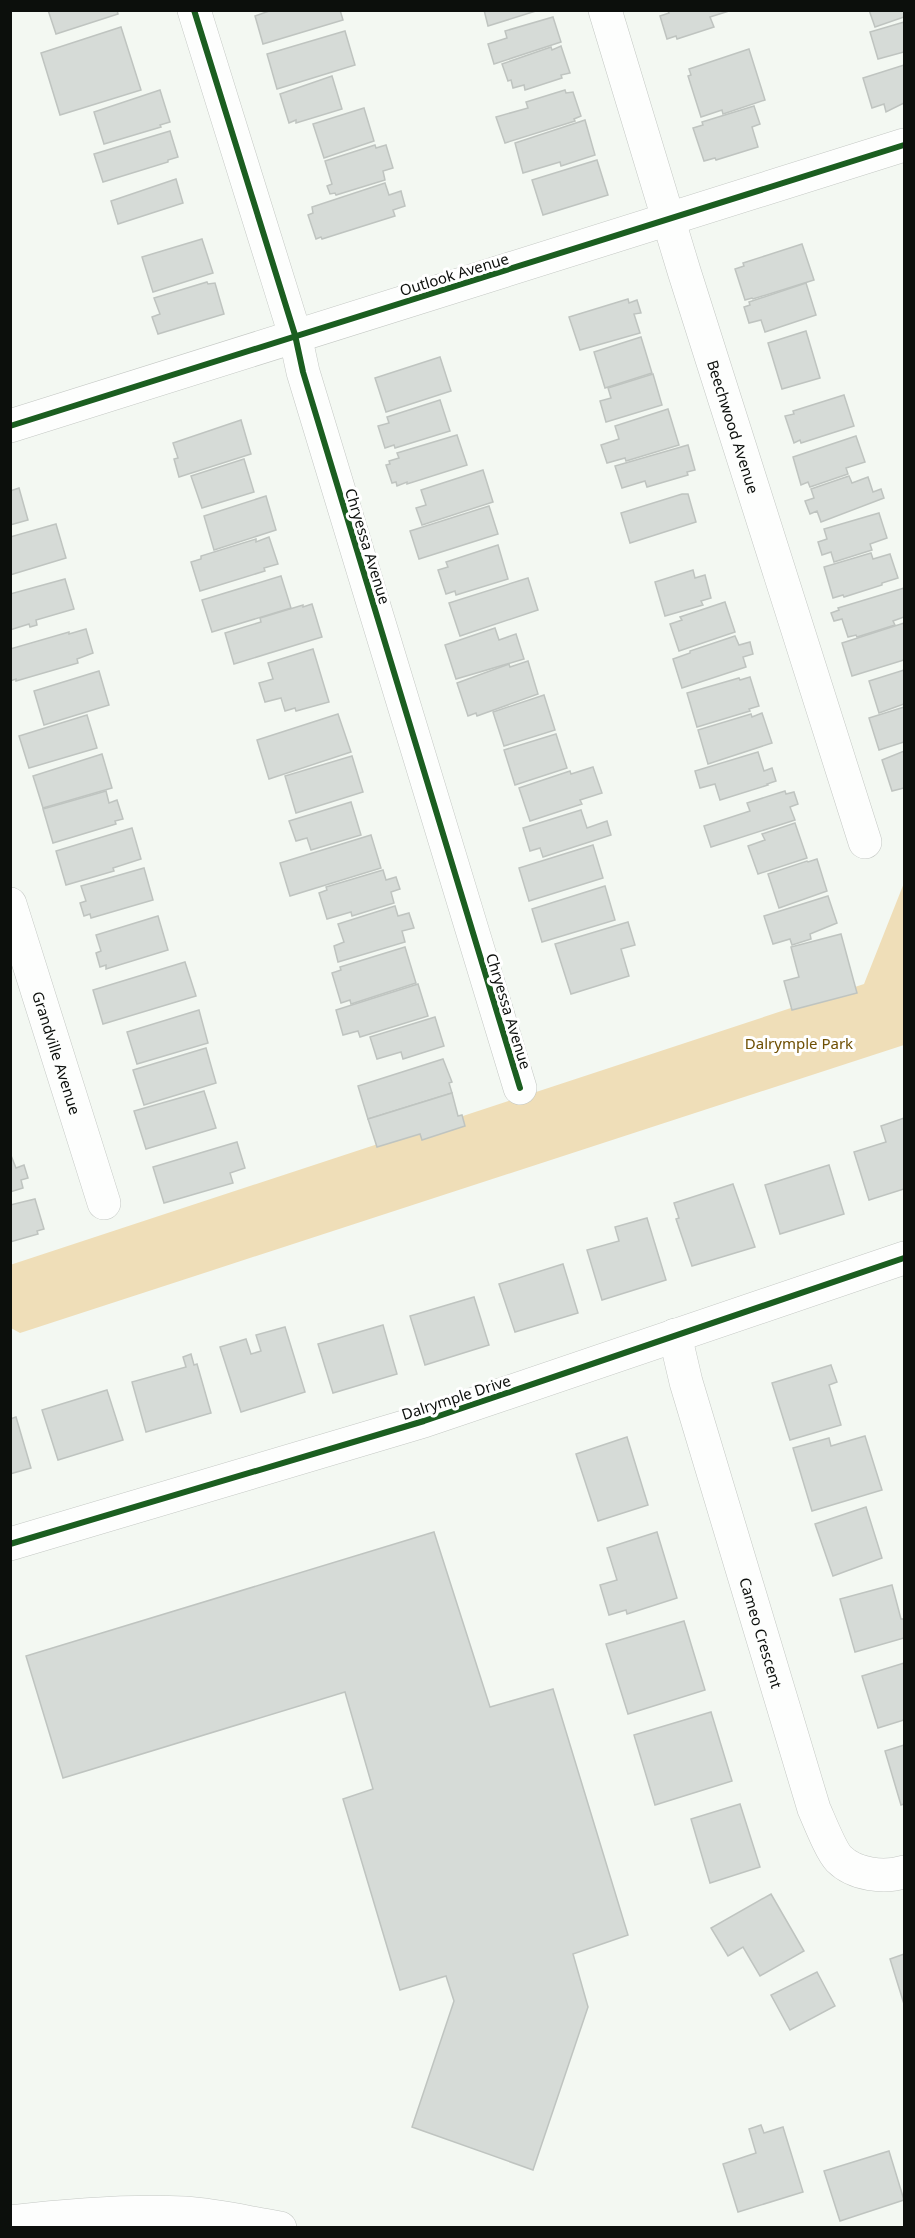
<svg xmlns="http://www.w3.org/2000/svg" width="915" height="2238" viewBox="0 0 915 2238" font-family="'Noto Sans',sans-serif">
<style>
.green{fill:#efdeb8}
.building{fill:#d6dbd7;stroke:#bfc4c0;stroke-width:1.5}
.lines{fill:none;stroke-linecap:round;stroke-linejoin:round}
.minor-casing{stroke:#c4c8c4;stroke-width:34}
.minor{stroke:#fdfefd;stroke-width:33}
.cycleway-casing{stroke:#fff;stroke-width:10}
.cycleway{stroke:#1b5e20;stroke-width:6}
.labels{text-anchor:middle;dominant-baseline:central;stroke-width:6;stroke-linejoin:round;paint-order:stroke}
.street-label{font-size:15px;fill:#0c0f0c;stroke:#fff}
.park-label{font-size:15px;fill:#6e4f03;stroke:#fff}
</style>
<rect width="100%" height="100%" fill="#f3f8f2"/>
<!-- green -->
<path class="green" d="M904,883V1045L20,1333L11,1328L10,1265L864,984Z"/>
<!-- building -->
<g class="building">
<path d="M48,10H117L118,14L56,34Z"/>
<path d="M272,10H340L343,20L263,44L255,16Z"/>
<path d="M484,10H539L488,26Z"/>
<path d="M869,10H904V17L875,27Z"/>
<path d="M668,11V10L729,11L710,17L714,27L677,39L676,36L667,39L660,16L669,13Z"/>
<path d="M553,17L561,42L494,64L488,44L507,38L505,31Z"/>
<path d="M904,22V52L878,59L870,32Z"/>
<path d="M121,27L141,90L60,115L41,53Z"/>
<path d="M345,31L355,65L277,89L267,54Z"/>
<path d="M561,46L570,73L561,75L562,78L525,90L524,85L513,88L511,80L508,81L502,64L551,47L552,50Z"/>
<path d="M749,49L765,100L723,114L722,110L701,117L688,76L691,75L689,69Z"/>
<path d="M904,65V103L886,112L884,104L872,108L863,78Z"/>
<path d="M332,76L342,109L296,123V120L289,123L280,94Z"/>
<path d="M160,90L170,122L160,125L161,127L104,144L94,112Z"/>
<path d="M565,90L566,93L573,92L581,116L574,119L575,121L505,143L496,117L528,108L526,102Z"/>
<path d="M754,106L760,124L752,127L758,147L716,160L715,158L704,161L693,128L703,125L702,122Z"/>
<path d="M364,108L374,141L324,158L313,124Z"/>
<path d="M585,120L595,155L561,166L560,162L523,173L515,143Z"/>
<path d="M170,131L178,157L168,160V162L103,182L94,154Z"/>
<path d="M375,145L376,148L386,145L393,168L383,171L385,180L336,195L335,193L330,194L327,186L332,184L325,161Z"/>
<path d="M597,160L608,195L543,215L532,180Z"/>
<path d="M176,179L183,203L118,224L111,201Z"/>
<path d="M385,183L389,195L401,191L405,206L393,210L395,216L322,239L321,237L316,239L308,215L313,213L312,207Z"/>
<path d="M202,239L213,273L153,292L142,257Z"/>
<path d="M802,244L814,280L753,299L752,298L745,300L735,269L744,266L743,263Z"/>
<path d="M207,282L208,284L215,283L224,314L158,334L152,317L160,314L154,298Z"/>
<path d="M806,283L816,315L765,332L761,320L749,323L744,307L750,305L749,302Z"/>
<path d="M628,299L629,303L637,300L641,313L634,314L640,333L580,350L569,317Z"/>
<path d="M806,331L820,378L782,389L768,343Z"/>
<path d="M641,337L652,373L605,388L594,352Z"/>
<path d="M440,357L451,391L386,412L375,378Z"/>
<path d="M653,374L662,405L606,422L600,401L611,398L608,388Z"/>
<path d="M844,395L854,426L801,443L800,440L794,443L785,416L794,414L793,411Z"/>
<path d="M440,400L450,431L395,448L394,445L385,448L378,426L389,423L387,417Z"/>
<path d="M668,409L679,445L626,461L625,458L607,463L601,445L619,439L615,426Z"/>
<path d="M241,420L251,454L179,477L174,459L178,458L173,443Z"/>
<path d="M457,435L467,465L407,484V482L397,486L396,482L392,483L386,465L390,464L389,461L399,458L397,453Z"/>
<path d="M856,436L865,462L846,468L848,474L810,487L808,482L801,485L793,457Z"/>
<path d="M688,445L695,470L687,472L688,475L647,487L645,481L622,488L615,466Z"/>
<path d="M244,459L254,492L202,508L191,476Z"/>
<path d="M483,470L493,502L422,525L416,508L426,505L421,490Z"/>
<path d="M849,476L852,483L868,477L873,492L881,489L884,498L821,522L817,511L810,514L805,501L814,498L811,489Z"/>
<path d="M19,488L28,520L10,525V491Z"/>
<path d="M682,494H688L696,522L630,543L621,513Z"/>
<path d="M266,496L276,530L214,550L204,516Z"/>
<path d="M489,506L498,534L419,559L410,531Z"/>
<path d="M879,513L887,538L870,544L872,550L834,562L831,552L822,555L818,542L827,539L824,529Z"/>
<path d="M56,524L66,558L10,575V537Z"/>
<path d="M269,537L278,564L264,568L265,571L200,591L191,562L201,559V556L256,539V542Z"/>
<path d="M498,545L508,579L456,595L455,591L446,594L438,570L448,567L446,562Z"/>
<path d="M871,553L873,559L890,554L898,578L882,583V585L844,597L843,595L833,598L824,567Z"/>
<path d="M693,570L695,578L705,575L711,598L701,601L703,605L665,616L655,582Z"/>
<path d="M281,576L291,608L212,632L202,600Z"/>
<path d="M528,578L538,610L460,636L449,603Z"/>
<path d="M65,579L74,609L36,620L37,625L30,627L29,624L10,630V594Z"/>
<path d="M904,588V617L893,621L895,625L857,637L856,635L848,637L842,619L834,621L831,613L839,610L838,608Z"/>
<path d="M725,602L735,632L679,651L670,624L682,620L680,617Z"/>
<path d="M312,604L322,637L234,664L225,633L261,622L260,618L303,605V607Z"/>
<path d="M904,623V660L852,676L842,643Z"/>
<path d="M495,628L499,640L516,634L524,659L456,679L445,645Z"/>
<path d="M86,629L93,653L77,659L78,663L16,681V679L10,681V649L69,632V634Z"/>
<path d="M735,636L739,645L750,642L753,654L743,657L746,667L682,688L673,659L690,653V651Z"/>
<path d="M313,649L329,702L296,711L295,708L285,711L281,698L265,702L259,683L273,679L268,663Z"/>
<path d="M528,661L538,694L477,716L476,713L468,716L457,683L509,664L510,667Z"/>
<path d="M904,670V704L879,713L869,681Z"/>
<path d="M99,671L109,705L44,725L34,691Z"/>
<path d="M750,677L759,706L749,709L750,711L697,727L687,693L739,678L740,680Z"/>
<path d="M544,695L555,730L504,746L493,712Z"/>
<path d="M904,707V742L879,750L869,718Z"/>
<path d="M762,713L772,743L708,764L698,730L751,714L752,717Z"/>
<path d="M338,714L351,752L269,779L257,740Z"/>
<path d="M87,715L97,748L29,768L19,736Z"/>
<path d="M556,734L567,768L515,785L504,750Z"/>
<path d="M904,751V788L892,791L882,760Z"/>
<path d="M758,752L764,771L772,768L776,781L767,784L768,785L720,800L715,784L700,788L695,771Z"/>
<path d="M102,754L112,788L43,808L33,776Z"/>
<path d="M352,756L363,792L296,813L285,776Z"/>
<path d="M593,767L602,793L580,800L582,804L530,821L519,788L570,771L571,774Z"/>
<path d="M106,791L109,803L117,800L123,819L115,821L116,824L53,843L43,809Z"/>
<path d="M785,791L786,794L794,792L798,804L790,807L795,820L711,847L704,826L750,811L747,803Z"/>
<path d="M351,802L361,835L311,850L307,838L296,841L289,821Z"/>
<path d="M581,810L587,828L607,821L611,835L543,857L540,848L530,851L523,828Z"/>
<path d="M795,823L807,858L758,874L748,846L765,840L762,834Z"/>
<path d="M132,828L141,859L113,868L114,871L66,885L56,851Z"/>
<path d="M371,835L381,868L290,896L280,863Z"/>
<path d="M593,845L603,878L529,901L519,868Z"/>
<path d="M817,859L827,891L779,908L768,874L807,861L808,862Z"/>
<path d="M144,868L153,900L91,918L90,914L84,916L80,903L86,901L81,886Z"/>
<path d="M383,870L386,880L396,877L400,889L391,892L394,903L352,916L351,912L327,919L319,893L327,890L326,887Z"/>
<path d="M605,886L615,920L542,942L532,909Z"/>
<path d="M828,896L837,923L810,934L811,939L792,945L790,939L773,944L764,916Z"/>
<path d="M395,906L398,916L409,913L414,928L402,931L405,942L338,962L334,946L344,942L338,924Z"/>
<path d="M158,916L168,950L106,969V965L100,967L96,953L101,951L96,935Z"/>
<path d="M628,922L635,945L621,949L629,976L571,994L555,944Z"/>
<path d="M841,934L857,993L792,1010L784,981L799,977L791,947Z"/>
<path d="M405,947L416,983L351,1004L350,1000L341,1003L332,973L341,970L340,967Z"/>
<path d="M185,962L196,996L103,1024L93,990Z"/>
<path d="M418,984L428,1016L360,1037L358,1031L343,1035L336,1010Z"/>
<path d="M199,1010L208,1043L137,1064L127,1032Z"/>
<path d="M435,1017L444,1046L403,1059L401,1052L377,1059L370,1037Z"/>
<path d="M206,1048L216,1083L144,1105L133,1070Z"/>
<path d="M443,1059L452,1082L449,1083L452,1093L368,1119L358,1086Z"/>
<path d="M204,1091L216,1128L146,1149L134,1111Z"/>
<path d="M452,1093L458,1116L462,1115L465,1126L422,1140L420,1134L377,1147L368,1119Z"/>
<path d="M904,1118V1189L869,1200L854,1152L886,1142L881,1126Z"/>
<path d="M237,1142L245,1168L230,1173L233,1183L164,1203L153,1167Z"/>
<path d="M10,1153L16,1168L24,1165L28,1178L21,1180L23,1188L10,1192Z"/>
<path d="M829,1165L844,1214L780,1234L765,1185Z"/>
<path d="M733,1184L755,1247L692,1266L676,1219L679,1218L674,1203Z"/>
<path d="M35,1199L44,1229L37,1231L38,1234L10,1242V1205Z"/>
<path d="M647,1218L666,1280L602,1300L587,1250L619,1241L615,1227Z"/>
<path d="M563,1264L578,1313L515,1332L499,1284Z"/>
<path d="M474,1297L489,1345L425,1365L410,1316Z"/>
<path d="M383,1325L397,1374L333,1393L318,1344Z"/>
<path d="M285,1327L305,1392L241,1412L220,1347L246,1339L251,1354L261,1351L256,1335Z"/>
<path d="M191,1354L194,1365L197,1364L211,1413L146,1432L132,1382L186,1367L183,1357Z"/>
<path d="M831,1365L837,1382L829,1385L841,1425L790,1440L772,1383Z"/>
<path d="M107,1390L123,1440L58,1460L42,1410Z"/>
<path d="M16,1417L31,1468L10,1474V1419Z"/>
<path d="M865,1436L882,1490L812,1511L793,1448L829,1438L831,1446Z"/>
<path d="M627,1437L648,1505L598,1521L576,1454Z"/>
<path d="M866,1507L882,1558L833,1576L815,1524Z"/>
<path d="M434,1532L490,1707L553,1689L628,1935L573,1954L588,2007L533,2170L412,2127L454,2001L446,1976L400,1990L343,1799L373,1789L345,1692L63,1778L26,1656Z"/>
<path d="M657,1532L677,1598L627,1614L626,1610L609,1615L600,1585L617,1580L607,1548Z"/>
<path d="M892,1585L901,1619H904V1638L855,1652L840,1599Z"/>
<path d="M684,1621L705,1690L628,1714L606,1644Z"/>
<path d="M904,1663V1720L878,1728L862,1676Z"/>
<path d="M711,1712L732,1781L655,1805L634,1735Z"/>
<path d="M904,1745V1804L901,1805L885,1751Z"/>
<path d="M740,1804L760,1867L710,1883L691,1819Z"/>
<path d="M771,1894L804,1951L760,1976L743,1947L728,1956L711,1928Z"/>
<path d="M904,1954V2004L890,1959Z"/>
<path d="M817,1972L835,2006L790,2030L771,1995Z"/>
<path d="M761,2125L764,2133L783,2127L803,2192L738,2212L723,2164L756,2153L749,2129Z"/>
<path d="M889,2151L904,2200L840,2221L824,2171Z"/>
</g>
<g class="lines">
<!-- minor casing -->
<g class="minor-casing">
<g id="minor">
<path d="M194,10L295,335L303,372L520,1088"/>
<path id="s1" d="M605,10L684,271L865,842"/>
<path d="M10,426C308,331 607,241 904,145"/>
<path id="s2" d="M10,904L104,1203"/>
<path id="s3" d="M675,1335L686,1382L814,1809C819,1820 831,1851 839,1859C855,1875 884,1878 904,1872"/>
<path d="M10,1544L424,1421L904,1258"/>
<path d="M10,2222C68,2215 127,2210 185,2213C217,2215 249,2223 280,2228"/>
</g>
</g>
<!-- minor -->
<use href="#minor" class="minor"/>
<!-- cycleway casing -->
<g class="cycleway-casing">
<g id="cycleway">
<path d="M194,10L295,335L303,372L520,1088"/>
<path d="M10,426C308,331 607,241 904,145"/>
<path d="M10,1544L424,1421L904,1258"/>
</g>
</g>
<!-- cycleway -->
<use href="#cycleway" class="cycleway"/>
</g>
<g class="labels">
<!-- street labels -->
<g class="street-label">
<text transform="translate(454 274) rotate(-17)">Outlook Avenue</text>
<text stroke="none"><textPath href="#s1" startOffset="436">Beechwood Avenue</textPath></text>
<text transform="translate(368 546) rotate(73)">Chryessa Avenue</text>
<text transform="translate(509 1011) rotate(73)">Chryessa Avenue</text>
<text stroke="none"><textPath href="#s2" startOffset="156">Grandville Avenue</textPath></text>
<text transform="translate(456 1397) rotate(-18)">Dalrymple Drive</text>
<text stroke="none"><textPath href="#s3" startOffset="310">Cameo Crescent</textPath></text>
</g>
<!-- park labels -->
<g class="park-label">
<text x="799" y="1043">Dalrymple Park</text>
</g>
</g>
<!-- border -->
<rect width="915" height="2238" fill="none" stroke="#0c0f0c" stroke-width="24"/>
</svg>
